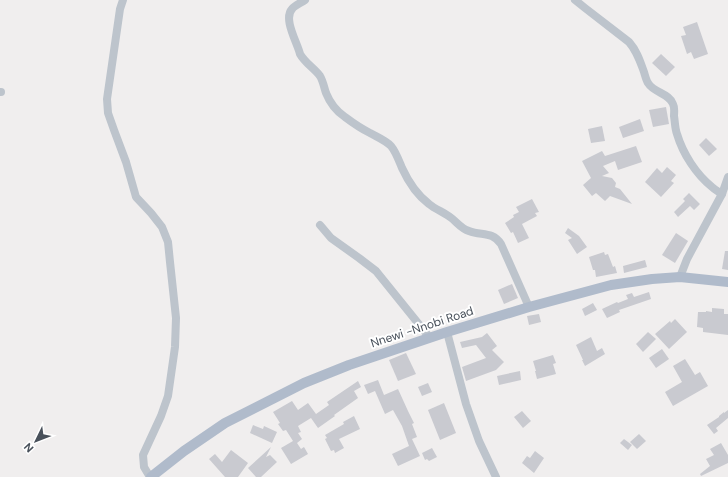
<svg xmlns="http://www.w3.org/2000/svg" width="728" height="477" viewBox="0 0 728 477" font-family="'DM Sans',sans-serif">
<style>
.building{fill:#c9cad0}
.lines{fill:none;stroke-linecap:round;stroke-linejoin:round}
.minor{stroke:#bdc4cc;stroke-width:8}
.major{stroke:#b0bbcb;stroke-width:10}
.labels{text-anchor:middle;dominant-baseline:central;stroke-width:4;stroke-linejoin:round;paint-order:stroke}
.street-label{font-size:12px;fill:#48505a;stroke:#fff}
</style>
<rect width="100%" height="100%" fill="#f0eeee"/>
<!-- building -->
<g class="building">
<path d="M697,22L708,54L694,59L691,52L687,54L681,36L686,35L683,27Z"/>
<path d="M661,54L675,67L666,76L652,63Z"/>
<path d="M666,107L669,124L653,127L649,110Z"/>
<path d="M640,119L644,131L623,138L619,127Z"/>
<path d="M602,126L605,141L591,143L588,129Z"/>
<path d="M706,138L717,149L709,156L699,145Z"/>
<path d="M636,146L642,162L618,170L615,161L603,166L609,173L602,176L612,178L616,183L615,187L620,189L632,204L610,196L605,201L596,193L592,196L583,185L591,178L582,161L602,151L605,156Z"/>
<path d="M667,167L676,175L671,181L674,183L661,197L645,182L657,168L662,173Z"/>
<path d="M689,193L700,204L694,210L690,206L678,217L674,212L685,201L683,199Z"/>
<path d="M532,199L539,212L535,213L537,216L522,224L529,238L518,243L513,232L511,233L505,223L514,217L513,215L519,212L516,207Z"/>
<path d="M568,228L579,236L587,247L577,254L568,240L572,238L565,233Z"/>
<path d="M676,233L688,241L675,263L662,255Z"/>
<path d="M725,251H728V270L722,269Z"/>
<path d="M604,252L605,255L608,254L613,267L615,266L617,273L596,277L595,270H593L589,257Z"/>
<path d="M645,260L647,267L624,273L623,266Z"/>
<path d="M512,284L518,298L504,304L498,290Z"/>
<path d="M649,292L651,299L619,310L620,312L607,318L602,309L617,302L618,303L628,299L626,295L632,293L634,297Z"/>
<path d="M593,303L597,310L585,316L582,309Z"/>
<path d="M712,308L724,309V314H728V335L703,332V328L697,327L698,312H706V311L712,312Z"/>
<path d="M539,314L541,322L529,325L527,316Z"/>
<path d="M675,319L687,332L669,349L655,334L670,321L671,323Z"/>
<path d="M648,332L656,339L643,352L636,344Z"/>
<path d="M487,333L497,346L492,350L504,362L496,370L466,381L462,367L486,358L476,345L462,348L460,342L482,337Z"/>
<path d="M591,337L597,351L602,348L605,354L585,366L582,360H583L576,345Z"/>
<path d="M662,349L669,359L656,368L649,358Z"/>
<path d="M406,353L416,374L398,381L389,360Z"/>
<path d="M553,355L556,363L553,364L556,374L537,379L535,371H536L533,361Z"/>
<path d="M685,359L695,375L700,372L708,386L673,406L665,392L682,382L673,366Z"/>
<path d="M520,371L521,380L499,385L497,376Z"/>
<path d="M378,380L384,395L398,389L408,411L414,423L412,424L417,437L412,439L420,456L398,466L392,454L409,446L402,426L393,410L385,414L375,391L368,394L364,385Z"/>
<path d="M358,381L361,387L354,391L358,398L334,415L335,416L318,428L311,418L298,426L301,432L298,433L302,439L297,443L301,449L304,447L308,454L291,464L281,448L293,441L286,430L283,431L278,424L280,423L273,412L292,401L298,410L308,403L316,414L329,405L327,402Z"/>
<path d="M428,383L432,392L422,396L418,387Z"/>
<path d="M444,403L456,433L440,440L428,410Z"/>
<path d="M728,410V418L716,428L718,431L714,434L707,425L719,417V416L724,412V413Z"/>
<path d="M522,411L531,421L523,428L514,417Z"/>
<path d="M354,416L360,429L339,439L344,448L335,453L334,450L331,451L325,439L327,438L325,435L344,424L343,422Z"/>
<path d="M253,425L263,429L264,426L277,432L272,443L250,433Z"/>
<path d="M639,434L646,441L637,449L630,442Z"/>
<path d="M624,439L632,445L628,450L620,443Z"/>
<path d="M721,443L728,455V463L701,476L700,474L710,466L706,459L714,455L710,449Z"/>
<path d="M271,447L266,457L270,455L277,462L261,477H256L248,468Z"/>
<path d="M432,448L437,457L429,461L427,459L425,460L422,453Z"/>
<path d="M231,450L248,463L238,477H225L209,459L215,454L222,462Z"/>
<path d="M535,451L544,458L534,473L522,463L527,456L530,458Z"/>
</g>
<g class="lines">
<!-- minor -->
<g class="minor">
<path d="M123,0L120,9L107,99L108,113L114,130L126,162L136,197L151,213L162,227L168,242L170,262L176,318L175,347L168,396L161,416L143,455L144,467L150,477"/>
<path d="M305,0C301,3 295,5 292,9C283,19 297,42 300,54C305,63 314,68 320,76C323,81 324,87 326,93C330,103 336,111 345,117C353,123 362,129 370,133C377,137 385,140 391,146C396,152 399,161 402,168C408,181 417,195 429,204C435,209 443,212 450,217C456,221 461,229 469,231C482,236 492,231 501,244L529,307"/>
<path d="M575,0L585,8L629,42C637,51 640,61 644,72C645,75 646,80 648,83C654,93 669,93 673,104C675,108 674,112 674,116C675,122 675,129 677,134C683,154 696,174 712,187C715,190 719,192 722,194"/>
<path d="M0,92H1"/>
<path d="M320,225L331,238L359,258L376,271L430,338"/>
<path d="M680,277L687,259L722,194L728,177"/>
<path d="M447,332L466,404L479,441L496,477"/>
</g>
<!-- major -->
<path class="major" d="M151,477L184,451L225,423L304,383L349,365L447,332L529,307L611,285L652,279L680,277L728,282"/>
</g>
<g class="labels">
<!-- street labels -->
<g class="street-label">
<text transform="translate(422 327) rotate(-18)">Nnewi -Nnobi Road</text>
</g>
</g>
<!-- north arrow -->
<g transform="translate(36 441) rotate(227)" stroke="#ffffff" stroke-width="3" paint-order="stroke">
<path d="M0-3L7 15L0 10L-7 15Z" fill="#48505a"/>
<text y="-6" font-size="11" font-weight="bold" text-anchor="middle" fill="#48505a">N</text>
</g>
</svg>
